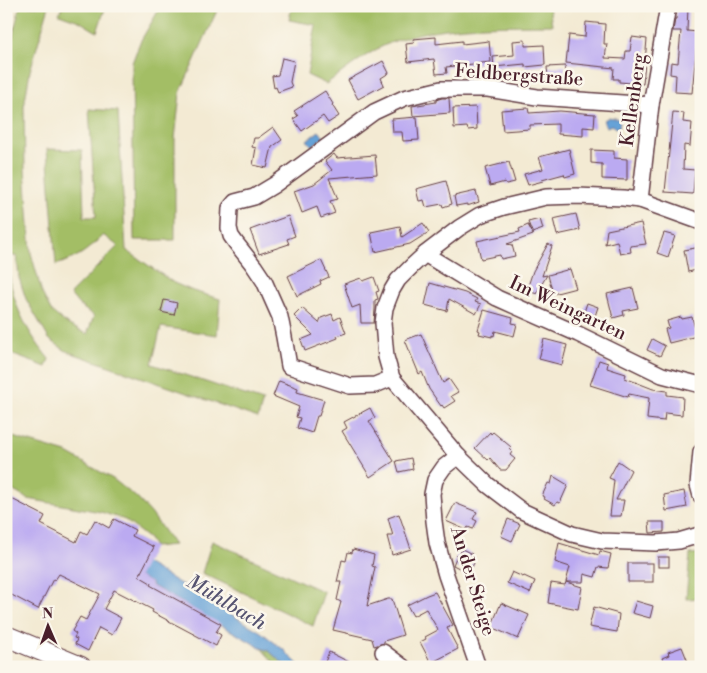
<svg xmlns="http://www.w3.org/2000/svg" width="707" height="673" viewBox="0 0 707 673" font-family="'Libre Bodoni',serif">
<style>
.green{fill:#a3be65;stroke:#766e48}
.water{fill:#66a2d7;stroke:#586081}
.building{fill:#bbaaf1}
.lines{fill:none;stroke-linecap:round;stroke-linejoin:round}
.minor-casing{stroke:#633d44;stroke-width:18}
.major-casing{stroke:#633d44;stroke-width:22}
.minor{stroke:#fff;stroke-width:15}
.major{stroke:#fff;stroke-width:20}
.labels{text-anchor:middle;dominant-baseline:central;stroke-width:5;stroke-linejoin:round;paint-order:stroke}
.street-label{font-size:19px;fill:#4a1f2b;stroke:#fbf7ec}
.water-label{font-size:20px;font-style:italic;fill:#555370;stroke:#fbf7ec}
</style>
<rect width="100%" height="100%" fill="#fbf7ec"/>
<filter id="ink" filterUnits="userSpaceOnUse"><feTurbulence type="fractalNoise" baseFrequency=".02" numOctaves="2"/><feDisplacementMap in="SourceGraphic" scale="10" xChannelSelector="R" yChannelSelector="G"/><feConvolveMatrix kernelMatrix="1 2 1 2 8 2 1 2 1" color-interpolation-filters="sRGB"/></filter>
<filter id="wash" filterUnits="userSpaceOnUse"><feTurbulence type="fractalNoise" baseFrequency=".0096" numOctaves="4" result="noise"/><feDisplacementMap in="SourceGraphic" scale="20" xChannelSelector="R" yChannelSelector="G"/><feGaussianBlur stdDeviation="1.12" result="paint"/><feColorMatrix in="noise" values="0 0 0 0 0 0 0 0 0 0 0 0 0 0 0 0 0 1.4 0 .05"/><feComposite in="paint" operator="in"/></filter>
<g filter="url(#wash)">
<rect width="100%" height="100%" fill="#f3ead3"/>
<!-- green -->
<g class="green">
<path d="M20,6H49L30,71L24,106L25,169L31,253L42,293L51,311L67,324L87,334L94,316L79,305L70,294L118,246L103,235C86,252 79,257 56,265L47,149L82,150L84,217H96L89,109L118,111L126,250L174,283L193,291L220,299L217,335L161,327L152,364L263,401L258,418L66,351L49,339L26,299L19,278L17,256H7C9,273 11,290 17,306C25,326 36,343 49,359L46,367L11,354L6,351V64Z"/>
<path d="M62,6H106L97,32L79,21L59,14Z"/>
<path d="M161,6H219L180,93L175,139V240H134L132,63L140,42Z"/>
<path d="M292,6H549L552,25C496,26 428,22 377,49C359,59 343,72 326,84L307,75L316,25L289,20Z"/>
<path d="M6,435L67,453L113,479L137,498L151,513L174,545L154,547L149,539L125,520L101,512L28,499L8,488L6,491Z"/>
<path d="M212,541L324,592L313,626L202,573Z"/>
<path d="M701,553V598L686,599L690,554Z"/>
<path d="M261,648L269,651L287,667H278Z"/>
</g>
<!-- water -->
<g class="water">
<path d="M609,117C613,119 617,116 620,122L619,127L616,128L611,125L607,127L604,123V120Z"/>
<path d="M319,131L324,137L312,146L307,140Z"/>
<path d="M144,562L261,632L284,650L301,667H287L269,651L261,648L151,585V583L137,575Z"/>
</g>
<g id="blocks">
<!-- building -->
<g class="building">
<path d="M677,7H688L687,31L698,32L692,93L675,92L676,75L670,74L671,62L678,63L681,31H673L675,19H676Z"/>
<path d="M586,22L605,24L604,44H607L605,58L625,59L626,51H630L632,37L647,39L643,84L619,82V79H613L614,68L566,63L569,35L585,37Z"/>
<path d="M436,37V44L462,41V44L489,41L491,62L446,67L447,73L436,74L434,59L408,62L406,44L414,43L413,39Z"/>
<path d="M525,40V46L544,45L545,65L525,67V64L494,67L493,57L514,55L513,41Z"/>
<path d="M282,58L294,61L290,82L292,87L278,92L276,87L274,88L272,76L278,75Z"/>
<path d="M383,61L389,73L381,78L384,85L358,99L348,80Z"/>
<path d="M565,66L566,78L548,79L547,67Z"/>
<path d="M325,91L333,104L332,105L339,116L328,123L323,116L302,131L293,119L298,116L294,111Z"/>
<path d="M442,98H449L450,113L413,116L412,106L436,102V100Z"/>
<path d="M476,107L477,129L468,130L467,127L454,128L453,108Z"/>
<path d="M528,108L529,113L560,111L595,114L594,128L583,127V136L558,134V124L530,125V129L503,131L501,110Z"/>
<path d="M673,112L684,113L683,122L692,123L690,146L684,145L683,169L695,170L693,194L665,192Z"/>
<path d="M417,117L419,140L403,141L402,132H393L392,119Z"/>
<path d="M273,127L282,140L272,147L267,168L253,165L256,148L252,147L254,138H258Z"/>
<path d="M569,149L575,174L565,177L564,174L542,180L543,181L528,185L524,174L543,169L539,157Z"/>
<path d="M591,150L614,151V158L627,159V180L602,179V164L591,163Z"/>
<path d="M334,154L337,158L375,155L377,174L329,178L338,199L330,201L335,213L321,218L317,207L302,213L294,191L314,184L332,170L325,161Z"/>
<path d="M509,162L515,182L506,184L505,182L490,186L485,168Z"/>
<path d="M446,181L452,204L443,207L442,204L426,207L424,200L419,201L416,189Z"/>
<path d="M476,191L479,202L467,206V204L456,206L454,196Z"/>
<path d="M576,214L580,230L557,235L553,219Z"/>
<path d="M288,216L295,236L287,239L289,244L259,254L250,230Z"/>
<path d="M540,219L543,229L532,233L533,235L507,244L512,245L515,256L501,259L500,255L481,259L477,241L520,232L519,229L528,225L532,232L528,222Z"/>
<path d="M423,223L429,232L410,244L375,252L371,232L400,226L402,237Z"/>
<path d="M641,223L646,244L630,246L631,252L620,254L617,241L605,244L607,230Z"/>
<path d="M664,233L675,236L668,257L657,253Z"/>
<path d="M548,244L552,246L542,276L547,275L536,294L527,289L533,271Z"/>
<path d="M701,247V269L688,272L684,250Z"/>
<path d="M321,260L329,277L320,281L321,284L297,296L288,276Z"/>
<path d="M570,269L576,288L553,294L548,275Z"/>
<path d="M374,277L379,291L376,292L378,299L375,300V309L374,323H361L360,305L352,308L344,284L361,278L363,281Z"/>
<path d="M430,283L465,293L477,299L475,302L481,304L476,314L449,299L447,311L425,305Z"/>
<path d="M633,288L638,308L623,311L624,315L613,318L607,294Z"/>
<path d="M164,300L177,303L174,315L161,312Z"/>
<path d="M587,303L598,307L593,322L582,318Z"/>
<path d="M302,308L319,323L321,318L332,314L334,320L340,317L346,333L337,336L338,338L305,351L301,340L313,335L294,316Z"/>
<path d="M484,310L513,318L512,323L517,324L514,336L495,331L494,336L492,335V337L479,334L480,331L478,330Z"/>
<path d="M681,317L682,319L692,317L697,336L669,343L665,329L669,328L667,321Z"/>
<path d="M421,334L443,383L449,379L458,392L451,396L455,401L444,408L442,405L441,406L429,389L422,372L419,374L405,340Z"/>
<path d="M544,339L567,345L562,365L539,359Z"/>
<path d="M652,339L665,346L660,356L647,350Z"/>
<path d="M599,360L608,363L607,368L626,374L625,378L653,389L667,391V395L683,397L682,415L665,413L664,421L647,419L649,398L629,394L628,397L590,385Z"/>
<path d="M279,381L298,388L297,392L324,400L319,416H317L312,433L297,428L300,418L296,417L299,407L273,396Z"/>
<path d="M370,408L375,418L369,421L394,461L370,477L342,431L347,428L344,422Z"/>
<path d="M490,432L491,434L493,432L511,447L509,449L512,452L510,455L515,459L506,470H500L490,458L488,460L475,448Z"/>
<path d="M411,458L413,469L399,472L396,461Z"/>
<path d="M618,461L631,470L616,500H624L621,516H610L614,480L609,478Z"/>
<path d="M553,476L568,485L560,503L557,502L555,505L544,499L545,497L542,496L548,483L551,484Z"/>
<path d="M684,491L687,507L666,511L664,495Z"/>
<path d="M6,496L45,516L41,524L76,542L81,531L87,534L95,520L109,528L114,519L135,530L132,536L154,547L139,576L151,583L150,585L221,624L216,632L221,635L216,646L152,612L153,610L114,590L104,609L121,618L112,635L99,628L88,651L75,644L77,639L74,638L76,634L72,631L80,617L86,620L100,594L59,574L55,580L53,579L38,609L6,592Z"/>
<path d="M455,503L477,512L473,519L477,521L473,529L468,527L466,530L446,521Z"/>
<path d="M399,514L411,549L392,555L387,536H393L388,518Z"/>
<path d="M508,519L520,524L512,541L501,536Z"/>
<path d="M649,522H664V532L650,533Z"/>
<path d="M559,543L599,555L600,551L611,554L608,568L598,567L595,577L584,574L583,582H566L570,567L555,562Z"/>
<path d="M353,549L374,555L372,566L375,567L367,606L388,599H392L403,635L384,641V643L374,646L372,639L333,630L341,602L337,600L341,582H337L342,560L346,561L348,552L352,553Z"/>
<path d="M462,549L472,554L469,560L474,563L469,573L453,565L457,555L459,556Z"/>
<rect x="658" y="557" width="11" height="10"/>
<rect x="628" y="563" width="25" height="19"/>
<path d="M512,572L523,577L524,576L535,581L530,593L507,583Z"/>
<path d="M566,582L582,587L578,609L548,603L551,583L565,585Z"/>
<path d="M435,592L453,625L447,628L458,649L431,663L420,642L426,639L425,637L438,630L426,609L413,616L407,605L427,595Z"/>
<path d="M636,601L653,606L650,618L632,613Z"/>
<path d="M501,603L529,615L518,639L491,627Z"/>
<path d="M594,607L619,614L617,632L589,627Z"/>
<path d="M682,647L688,662L677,667H666L662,658L669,655L668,652Z"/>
<path d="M329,652L359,667H323Z"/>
</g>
</g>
</g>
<g filter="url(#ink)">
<use href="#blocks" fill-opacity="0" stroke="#633d44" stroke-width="1"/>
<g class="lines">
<!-- minor casing -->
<g class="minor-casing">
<g id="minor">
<path d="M640,200L651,105L668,6"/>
<path d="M701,222L640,200L623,198L577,196L546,197L504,207L480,215L459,228L425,254L412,266L398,280L392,290L385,308L383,323L386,357L392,378L458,456L488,485L522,511L572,534L602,541L656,543L679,541L696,536L701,534"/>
<path d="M425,254L497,298L578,334L662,375L701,385"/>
<path d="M392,378L375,385L350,386L289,366L284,337L280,317L264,281L254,266L236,243L231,236L229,228L230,208L235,202L254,197L274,185L374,112L404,98L441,89H488L537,97L651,105"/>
<path d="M701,452L698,485L701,496"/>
<path d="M458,456L444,467L435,480L432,494L434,521L437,543L446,575L478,667"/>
<path d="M383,652L403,667"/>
</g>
</g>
<!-- major casing -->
<g class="major-casing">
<path id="major" d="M6,636L81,667"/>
</g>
<!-- minor -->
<use href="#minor" class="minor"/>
<!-- major -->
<use href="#major" class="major"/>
</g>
</g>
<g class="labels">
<!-- street labels -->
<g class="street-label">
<text transform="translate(519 75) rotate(4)">Feldbergstraße</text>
<text transform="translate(633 100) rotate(-82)">Kellenberg</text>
<text transform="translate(568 308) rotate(25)">Im Weingarten</text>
<text transform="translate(473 581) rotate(73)">An der Steige</text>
</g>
<!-- water labels -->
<g class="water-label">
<text transform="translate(226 603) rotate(31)">Mühlbach</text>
</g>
</g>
<!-- margin -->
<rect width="707" height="673" fill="none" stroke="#fbf7ec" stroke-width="25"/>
<!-- north arrow -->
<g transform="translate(48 626) rotate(358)" stroke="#fbf7ec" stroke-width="4" paint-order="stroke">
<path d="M0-4L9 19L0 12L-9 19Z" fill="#4a1f2b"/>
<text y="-8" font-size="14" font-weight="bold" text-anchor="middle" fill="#4a1f2b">N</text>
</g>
</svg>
